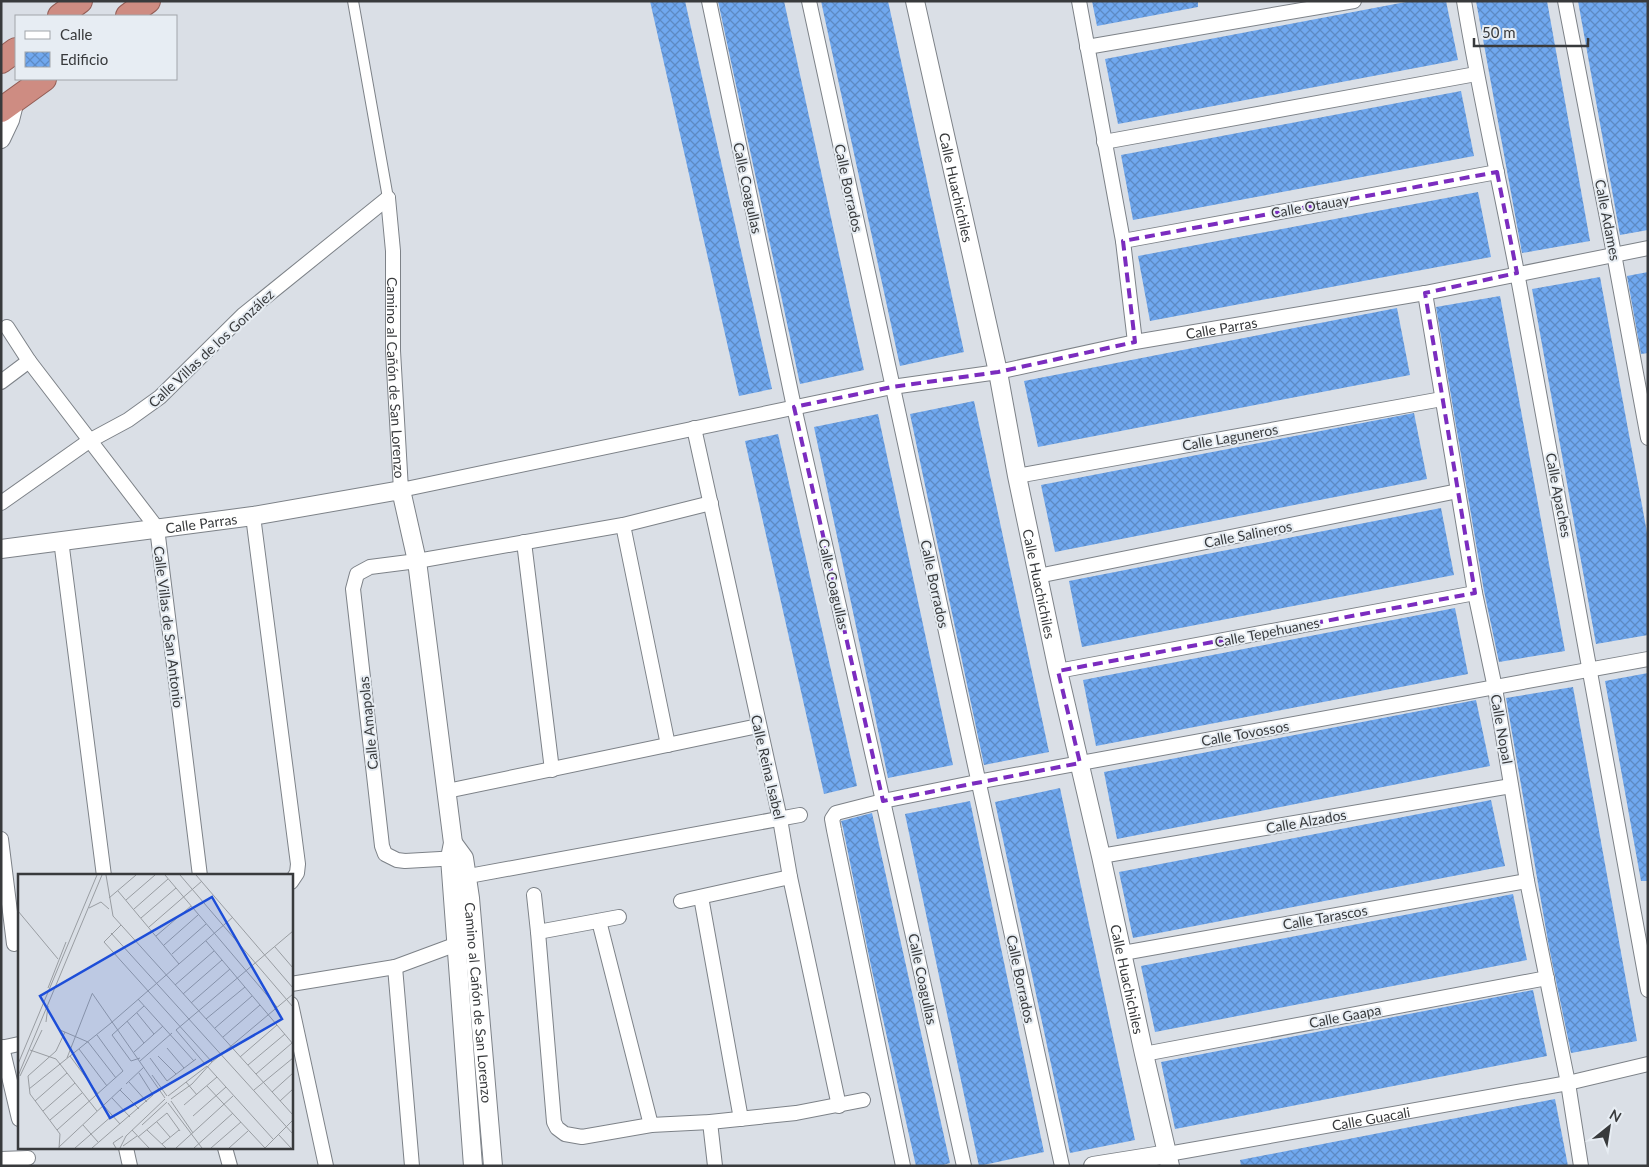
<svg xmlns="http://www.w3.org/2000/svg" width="1649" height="1167" viewBox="0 0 1649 1167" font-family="Lato,sans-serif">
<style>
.building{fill:url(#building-cross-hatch)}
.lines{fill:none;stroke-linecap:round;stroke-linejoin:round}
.pedestrian-casing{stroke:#7d8288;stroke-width:12}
.minor-casing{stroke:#7d8288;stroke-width:16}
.tertiary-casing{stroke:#7d8288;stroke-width:20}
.trunk-casing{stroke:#925d55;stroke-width:26}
.pedestrian{stroke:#fff;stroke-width:10}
.minor{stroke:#fff;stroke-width:14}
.tertiary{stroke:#fff;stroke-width:18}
.trunk{stroke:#ce8c82;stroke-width:24}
.marked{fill:none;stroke:#7b2cbf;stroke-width:4;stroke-dasharray:10 6;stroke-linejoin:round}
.labels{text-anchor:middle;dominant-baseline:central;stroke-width:4;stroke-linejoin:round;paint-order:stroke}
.street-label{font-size:14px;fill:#383a3c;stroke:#e7edf3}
.inset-road{fill:none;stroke:#999da2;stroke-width:1}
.view{fill:#1d4ed8;fill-opacity:0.15;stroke:#1d4ed8;stroke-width:2.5}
.inset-edge{fill:none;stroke:#383a3c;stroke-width:2.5}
</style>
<defs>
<pattern id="building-cross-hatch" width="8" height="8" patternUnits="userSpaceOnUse" patternTransform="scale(1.25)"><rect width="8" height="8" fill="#70a8ef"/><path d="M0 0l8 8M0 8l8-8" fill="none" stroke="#5d8ac3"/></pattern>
</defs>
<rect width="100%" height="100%" fill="#dadfe6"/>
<!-- building -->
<g class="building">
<path d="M650,1H685L772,389L739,396Z"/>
<path d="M718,1H784L864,370L800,384Z"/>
<path d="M821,1H888L964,352L900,366Z"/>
<path d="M1092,1H1198V7L1097,26Z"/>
<path d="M1411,1H1446L1458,60L1118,124L1105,59Z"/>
<path d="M1476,1H1547L1590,241L1522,253Z"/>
<path d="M1578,1H1648V230L1620,235Z"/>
<path d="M1461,91L1474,156L1133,220L1121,155Z"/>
<path d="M1478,192L1491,257L1150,321L1138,256Z"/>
<path d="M1648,272V353L1641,354L1627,276Z"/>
<path d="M1600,277L1648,538V635L1596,644L1532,289Z"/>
<path d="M1500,296L1565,651L1499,662L1484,591L1436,307Z"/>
<path d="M1397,308L1410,375L1038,447L1024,381Z"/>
<path d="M974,401L1049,752L984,765L910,414Z"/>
<path d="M1414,413L1427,479L1055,552L1041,485Z"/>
<path d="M878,414L953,765L888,778L814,427Z"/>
<path d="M778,434L857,786L824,794L745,441Z"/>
<path d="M1441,508L1454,575L1082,647L1069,581Z"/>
<path d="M1455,608L1468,674L1096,746L1083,680Z"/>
<path d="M1648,673V881H1641L1605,681Z"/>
<path d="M1573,687L1637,1041L1571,1053L1549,947L1506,698Z"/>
<path d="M1476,700L1490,766L1117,839L1104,772Z"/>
<path d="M1060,788L1135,1140L1070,1153L995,802Z"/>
<path d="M1491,800L1505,866L1133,938L1119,872Z"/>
<path d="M970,801L1044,1152L979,1166L905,814Z"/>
<path d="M872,813L950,1163L940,1166H916L871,966L843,828L841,821Z"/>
<path d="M1513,894L1527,960L1155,1032L1141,966Z"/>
<path d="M1533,990L1547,1056L1175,1129L1161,1062Z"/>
<path d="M1555,1099L1568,1166H1241L1240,1160Z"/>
</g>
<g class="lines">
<!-- pedestrian casing -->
<g class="pedestrian-casing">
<path id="pedestrian" d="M353,1L388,198"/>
</g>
<!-- minor casing -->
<g class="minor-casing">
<g id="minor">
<path d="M709,1L794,407L883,801L964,1166"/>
<path d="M809,1L1062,1166"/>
<path d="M1079,1L1123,241L1135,342"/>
<path d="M1464,1C1480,99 1503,196 1521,294C1564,526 1607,758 1648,990"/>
<path d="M1565,1L1614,254L1648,438"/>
<path d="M1087,47L1354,1"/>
<path d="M1104,142L1476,74"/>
<path id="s1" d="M388,198L393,251V351L401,490L892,387L998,372L1135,342L1425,293L1648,248"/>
<path d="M1123,241L1497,172"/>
<path d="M1425,293L1475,593L1495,688L1527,881L1568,1083L1581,1166"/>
<path d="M7,327L29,361L157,528L200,876"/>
<path d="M1,382L29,361"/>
<path d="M694,428L780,819L790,877L839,1106"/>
<path d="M1017,476L1442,399"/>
<path d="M1,503L89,441L128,420L160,397L243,315L388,198"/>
<path d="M253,516L298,864L297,873L291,882"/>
<path d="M623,525L668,745"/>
<path d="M61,540L104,876"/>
<path d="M524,542L552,770"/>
<path d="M1038,576L1458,491"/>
<path d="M1058,671L1475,593"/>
<path d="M447,791L758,726"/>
<path d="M1,839L14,944"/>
<path d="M1101,856L1511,786"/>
<path d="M458,858L405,861L397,860L385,854L382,846L353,589L357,574L370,567L417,561L623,525L711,503"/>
<path d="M458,878L800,815"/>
<path d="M534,895L538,932L554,1122L557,1128L565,1134L582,1137L651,1125L710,1122L796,1113L863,1100"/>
<path d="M701,897L741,1119"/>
<path d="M681,901L790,877"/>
<path d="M599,921L651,1125"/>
<path d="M538,932L619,917"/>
<path d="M1123,953L1527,881"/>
<path d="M395,967L412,1166"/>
<path d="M291,984L395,967L457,944"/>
<path d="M291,1004L326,1166"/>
<path d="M2,1047L19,1119"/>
<path d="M1,1048L19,1044"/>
<path d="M1144,1054L1547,978"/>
<path d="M710,1122L715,1166"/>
<path d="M126,1148L130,1166"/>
<path d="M225,1148L230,1166"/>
<path id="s2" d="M1168,1154L1568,1083L1648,1064"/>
<path d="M1,1159L28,1158"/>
<path d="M903,1166L834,830L832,819L836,813L883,801L977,782L1648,659"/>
</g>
</g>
<!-- tertiary casing -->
<g class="tertiary-casing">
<g id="tertiary">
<path id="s3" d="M915,1L998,372L1017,476L1058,671L1101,856L1144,1054L1170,1166"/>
<path d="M1,139L10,120L15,100"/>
<path id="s4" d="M1,549L253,516L401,490L417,561L453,843L450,858L473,1166"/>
<path id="s5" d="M453,843L464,858L470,898L493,1166"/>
<path d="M1093,1166L1168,1154"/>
</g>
</g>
<!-- trunk casing -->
<g class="trunk-casing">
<g id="trunk">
<path d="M60,16L80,1"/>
<path d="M128,16L148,1"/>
<path d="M1,61L16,50"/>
<path d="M1,110L44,79"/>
</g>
</g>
<!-- pedestrian -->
<use href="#pedestrian" class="pedestrian"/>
<!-- minor -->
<use href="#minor" class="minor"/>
<!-- tertiary -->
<use href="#tertiary" class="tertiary"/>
<!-- trunk -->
<use href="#trunk" class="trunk"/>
</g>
<!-- marked area -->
<path class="marked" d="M1497,172L1517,273L1425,293L1475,593L1058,671L1080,763L883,801L794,407L892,387L998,372L1135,342L1123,241Z"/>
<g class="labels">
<!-- street labels -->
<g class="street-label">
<text transform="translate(748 188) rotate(78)">Calle Coagullas</text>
<text transform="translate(849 188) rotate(78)">Calle Borrados</text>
<text stroke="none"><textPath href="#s3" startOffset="191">Calle Huachichiles</textPath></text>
<text transform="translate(1310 206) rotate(-10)">Calle Otauay</text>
<text transform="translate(1608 220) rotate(79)">Calle Adames</text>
<text stroke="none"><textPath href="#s1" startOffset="1129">Calle Parras</textPath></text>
<text transform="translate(211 348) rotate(-43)">Calle Villas de los González</text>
<text stroke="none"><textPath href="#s1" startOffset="180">Camino al Cañón de San Lorenzo</textPath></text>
<text transform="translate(1230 437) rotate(-10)">Calle Laguneros</text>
<text transform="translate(1559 495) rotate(79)">Calle Apaches</text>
<text stroke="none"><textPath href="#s4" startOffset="202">Calle Parras</textPath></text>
<text transform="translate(1248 534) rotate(-11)">Calle Salineros</text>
<text transform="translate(834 584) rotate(77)">Calle Coagullas</text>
<text transform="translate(935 584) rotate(78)">Calle Borrados</text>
<text stroke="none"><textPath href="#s3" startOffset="596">Calle Huachichiles</textPath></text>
<text transform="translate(169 627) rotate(83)">Calle Villas de San Antonio</text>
<text transform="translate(1267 632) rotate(-11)">Calle Tepehuanes</text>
<text transform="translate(368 723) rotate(-96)">Calle Amapolas</text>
<text transform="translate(1502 729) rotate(80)">Calle Nopal</text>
<text transform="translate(1245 733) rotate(-10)">Calle Tovossos</text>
<text transform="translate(768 767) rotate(77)">Calle Reina Isabel</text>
<text transform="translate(1306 821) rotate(-10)">Calle Alzados</text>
<text transform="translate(1325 917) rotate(-10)">Calle Tarascos</text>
<text transform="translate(923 979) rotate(78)">Calle Coagullas</text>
<text transform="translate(1021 979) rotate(78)">Calle Borrados</text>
<text stroke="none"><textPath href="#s3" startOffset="1001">Calle Huachichiles</textPath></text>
<text stroke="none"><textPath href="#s5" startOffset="164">Camino al Cañón de San Lorenzo</textPath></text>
<text transform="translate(1345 1016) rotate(-11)">Calle Gaapa</text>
<text stroke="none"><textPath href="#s2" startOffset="206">Calle Guacali</textPath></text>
</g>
</g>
<!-- overview -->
<g transform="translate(18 874)">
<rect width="275" height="275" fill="#dadfe6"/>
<path class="inset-road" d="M88,1L95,42L275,241M147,1L259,133M162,1L275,133M178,1L275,114M100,17L161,90M91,24L118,1M108,26L137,1M71,34L83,28L91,35M116,35L150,5M0,37L40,85M123,44L158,14M103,51L86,68L194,188M131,53L184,7M93,59L275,260M138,62L173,32M188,67L275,170M146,71L180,41M257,73L275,94M154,80L188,50M157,111L196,77M30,114L48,68M74,119L147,224M165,120L204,86M120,125L176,187M173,129L212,95M119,139L136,160M188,145L227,113M109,147L126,169M28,148L30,132M197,154L234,122M42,156L70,168L98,204M205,163L242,131M149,174L166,194M61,175L89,212M12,176L38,185L79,237M116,178L145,152M52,182L80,220M140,182L158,200M222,183L259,151M49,184L74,120M122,184L113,187L94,161L126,132M132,184L149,207L178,185M122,187L154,159M0,190L79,1M187,190L158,156L275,57M230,191L267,160M189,192L255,265M238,200L274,169M134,201L149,222M0,202L84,1M2,202L24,156M111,208L129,228M168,208L179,221M108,210L126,193M189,212L247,274M11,215L93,149L215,43M102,216L121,235M236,216L275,184M254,218L275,199M150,222L189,192M94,224L112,243M153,225L174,210L194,188L275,120M17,227L49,199M153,227L175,259M262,227L275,215M150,229L184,274M85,231L102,250M166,231L199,203M25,237L57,209M175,242L208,213M32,246L64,219M139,248L152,263M65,251L80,268M124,251L149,228M39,256L105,197L79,161M114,256L131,274M129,256L148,274M260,260L273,274M120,263L149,239L162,257M144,270L161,256M105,272L119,262M41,273L104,214M41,274L42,260L12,220L10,202L38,177L47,158M57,274L95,241M74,274L135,221L121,199M98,274L95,269L105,262M102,274L108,262L147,225M158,274L215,222M176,274L215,239M193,274L223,248M211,274L230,257M247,274L275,246"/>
<path class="view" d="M194,23L264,145L92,244L22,122Z"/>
<rect width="275" height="275" class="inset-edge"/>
</g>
<!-- border -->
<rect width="1649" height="1167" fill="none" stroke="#383a3c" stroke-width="5"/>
<!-- legend -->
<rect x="15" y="15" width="162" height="65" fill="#e7edf3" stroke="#a1a5aa"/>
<rect x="25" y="31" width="25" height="8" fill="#ffffff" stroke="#a1a5aa"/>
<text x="60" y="40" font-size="15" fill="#383a3c">Calle</text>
<rect x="25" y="52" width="25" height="15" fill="url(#building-cross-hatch)" stroke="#a1a5aa"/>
<text x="60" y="65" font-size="15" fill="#383a3c">Edificio</text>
<!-- north arrow -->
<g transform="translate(1609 1127) rotate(30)" stroke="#e7edf3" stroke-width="4" paint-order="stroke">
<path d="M0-4L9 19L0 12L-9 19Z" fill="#383a3c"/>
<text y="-8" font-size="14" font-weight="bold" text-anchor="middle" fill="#383a3c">N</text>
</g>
<!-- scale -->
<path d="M1474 38v8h114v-8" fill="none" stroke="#383a3c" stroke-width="2.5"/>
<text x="1482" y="38" font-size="15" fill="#383a3c" stroke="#e7edf3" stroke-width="4" paint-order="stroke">50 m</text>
</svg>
